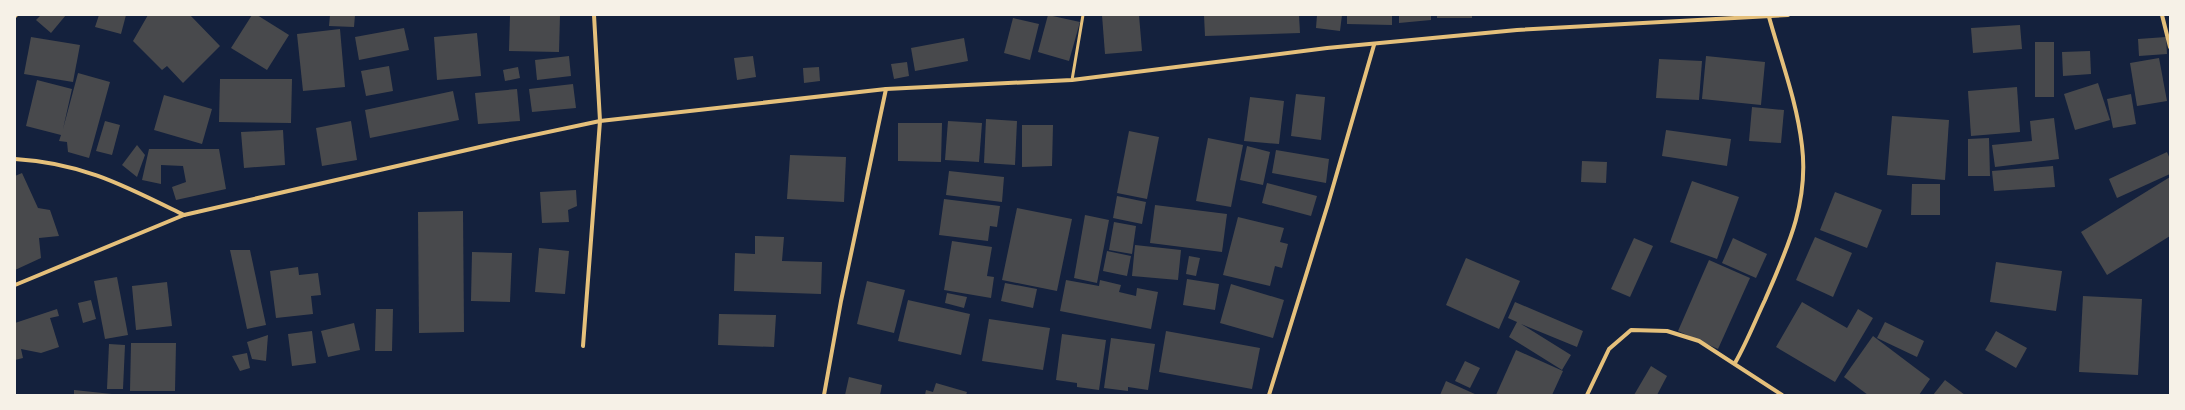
<svg xmlns="http://www.w3.org/2000/svg" width="2185" height="410" viewBox="0 0 2185 410" font-family="Commissioner,sans-serif">
<style>
.building{fill:#48494c}
.lines{fill:none;stroke-linecap:round;stroke-linejoin:round}
.service{stroke:#e5c07b;stroke-width:3}
.minor{stroke:#e5c07b;stroke-width:4}
</style>
<rect width="100%" height="100%" fill="#14213d"/>
<!-- building -->
<g class="building">
<path d="M41,15H66L51,33L36,20Z"/>
<path d="M99,15H126L121,34L95,27Z"/>
<path d="M148,15H190L220,46L183,83L167,66L162,70L133,41Z"/>
<path d="M252,15H257L289,35L267,70L231,48Z"/>
<path d="M330,15H355L354,27L329,26Z"/>
<path d="M510,15H560L559,52L509,51Z"/>
<path d="M1048,15L1080,22L1069,61L1038,52Z"/>
<path d="M1102,15H1139L1142,51L1105,54Z"/>
<path d="M1204,15H1299L1300,33L1205,36Z"/>
<path d="M1317,15H1342L1340,31L1316,28Z"/>
<path d="M1347,15H1392V25L1347,24Z"/>
<path d="M1399,15H1431V20L1399,23Z"/>
<rect x="1437" y="15" width="35" height="3"/>
<path d="M1013,18L1039,24L1030,60L1004,53Z"/>
<path d="M2020,25L2022,49L1973,53L1971,28Z"/>
<path d="M404,28L409,50L359,60L355,37Z"/>
<path d="M340,29L345,87L303,91L297,34Z"/>
<path d="M477,33L481,76L437,80L434,37Z"/>
<path d="M31,37L80,45L73,82L24,74Z"/>
<path d="M2166,37L2167,54L2139,56L2138,39Z"/>
<path d="M964,38L968,61L915,71L911,48Z"/>
<rect x="2035" y="42" width="19" height="55"/>
<path d="M2090,51L2091,74L2063,76L2062,52Z"/>
<path d="M569,56L571,76L537,80L535,60Z"/>
<path d="M753,56L756,77L737,80L734,58Z"/>
<path d="M1706,56L1765,62L1761,105L1702,99Z"/>
<path d="M2159,58L2167,101L2137,106L2130,63Z"/>
<path d="M1659,59L1702,61L1699,100L1656,98Z"/>
<path d="M907,62L909,76L894,79L891,64Z"/>
<path d="M389,66L393,91L366,96L361,71Z"/>
<path d="M518,67L520,78L505,81L503,70Z"/>
<path d="M819,67L820,81L804,83L803,68Z"/>
<path d="M78,73L110,82L89,158L68,152L67,142L59,141L61,135L26,126L37,80L72,89L63,129Z"/>
<path d="M220,79H292L291,123L219,122Z"/>
<path d="M2098,83L2110,120L2075,130L2064,94Z"/>
<path d="M573,84L576,108L532,112L529,89Z"/>
<path d="M2017,87L2020,132L1971,136L1968,91Z"/>
<path d="M517,89L520,121L478,124L475,93Z"/>
<path d="M453,91L459,120L370,138L365,110Z"/>
<path d="M1296,94L1325,97L1321,140L1291,136Z"/>
<path d="M2131,94L2136,124L2113,128L2107,99Z"/>
<path d="M164,95L212,109L202,144L154,130Z"/>
<path d="M1250,97L1284,101L1279,144L1244,141Z"/>
<path d="M1752,107L1784,110L1781,143L1749,141Z"/>
<path d="M1892,116L1949,120L1945,180L1887,175Z"/>
<path d="M2054,118L2059,159L1995,167L1992,145L2032,141L2030,121Z"/>
<path d="M986,119L1017,121L1015,165L984,163Z"/>
<path d="M105,121L120,125L112,155L96,151Z"/>
<path d="M351,121L357,160L322,166L316,128Z"/>
<path d="M948,121L982,123L979,162L945,160Z"/>
<path d="M898,123H942L941,162L898,161Z"/>
<path d="M1022,125H1053L1052,166L1022,167Z"/>
<path d="M283,130L285,165L244,168L241,132Z"/>
<path d="M1666,130L1731,139L1727,166L1662,156Z"/>
<path d="M1129,131L1159,137L1147,199L1117,193Z"/>
<path d="M1208,138L1243,145L1231,207L1196,201Z"/>
<path d="M1989,138L1990,176H1968V139Z"/>
<path d="M137,145L145,155L137,177L122,165Z"/>
<path d="M1247,146L1270,152L1263,185L1240,180Z"/>
<path d="M149,149H219L226,189L176,200L172,187L186,182L183,166L161,165V184L142,180Z"/>
<path d="M1276,150L1329,159L1326,183L1272,173Z"/>
<path d="M2167,152L2170,159V174L2117,198L2109,179Z"/>
<path d="M790,155L846,157L844,202L787,199Z"/>
<path d="M1582,161L1607,162L1606,183L1581,182Z"/>
<path d="M2053,166L2055,187L1994,191L1992,171Z"/>
<path d="M949,171L1004,177L1002,202L946,195Z"/>
<path d="M22,173L38,208L50,210L59,236L39,238L41,258L15,270V176Z"/>
<path d="M2170,177V236L2107,275L2081,232Z"/>
<path d="M1692,181L1739,197L1717,259L1670,242Z"/>
<path d="M1267,183L1317,196L1311,216L1262,203Z"/>
<path d="M1912,184H1940V215H1911Z"/>
<path d="M576,190L577,206L568,210L569,222L542,223L540,192Z"/>
<path d="M1835,192L1882,210L1867,248L1820,230Z"/>
<path d="M1117,196L1146,202L1142,224L1113,218Z"/>
<path d="M944,199L1000,206L997,227L990,226L988,241L939,235Z"/>
<path d="M1155,205L1227,214L1222,252L1150,243Z"/>
<path d="M1017,208L1072,219L1057,291L1002,280Z"/>
<path d="M463,211L464,332L419,333L418,212Z"/>
<path d="M1085,215L1109,220L1097,283L1074,278Z"/>
<path d="M1238,217L1284,228L1280,242L1288,244L1282,268L1275,266L1270,286L1223,275Z"/>
<path d="M1114,222L1136,226L1132,254L1109,250Z"/>
<path d="M755,236L784,237L782,261L822,262L821,294L734,291L735,253L755,254Z"/>
<path d="M1815,237L1852,253L1833,297L1796,280Z"/>
<path d="M1634,238L1653,246L1630,297L1611,289Z"/>
<path d="M1733,238L1767,254L1756,278L1722,263Z"/>
<path d="M952,241L992,247L987,276L994,277L991,298L944,290Z"/>
<path d="M1135,245L1181,250L1178,280L1132,276Z"/>
<path d="M539,248L569,251L565,294L535,292Z"/>
<path d="M230,250H250L266,325L247,329Z"/>
<path d="M1107,251L1131,256L1127,276L1103,271Z"/>
<path d="M472,252L512,253L510,302L471,301Z"/>
<path d="M1189,256L1200,258L1196,276L1186,274Z"/>
<path d="M1466,258L1520,281L1499,329L1446,305Z"/>
<path d="M1709,260L1750,278L1718,349L1678,331Z"/>
<path d="M1996,262L2062,271L2056,311L1990,302Z"/>
<path d="M298,267L299,275L318,273L321,295L311,296L313,314L276,318L270,271Z"/>
<path d="M117,277L128,335L105,339L94,281Z"/>
<path d="M1187,279L1219,284L1215,310L1183,305Z"/>
<path d="M1066,280L1099,286L1100,280L1121,285L1119,292L1136,296L1137,288L1158,292L1151,329L1060,311Z"/>
<path d="M867,281L905,290L894,333L857,324Z"/>
<path d="M167,282L172,326L136,330L132,286Z"/>
<path d="M1005,283L1037,289L1033,308L1001,301Z"/>
<path d="M1231,284L1284,300L1273,338L1220,323Z"/>
<path d="M947,293L967,297L964,308L945,303Z"/>
<path d="M2083,296L2142,299L2138,375L2079,372Z"/>
<path d="M91,300L96,319L83,323L78,303Z"/>
<path d="M908,300L970,314L961,355L898,341Z"/>
<path d="M1515,302L1583,331L1577,347L1521,324L1571,355L1562,370L1509,337L1517,322L1508,318Z"/>
<path d="M1802,302L1847,328L1858,309L1873,318L1835,382L1776,347Z"/>
<path d="M57,309L59,316L50,318L59,347L41,353L21,349L23,358L15,360V323Z"/>
<path d="M376,309H393L392,351H375Z"/>
<path d="M719,314L776,315L774,347L718,345Z"/>
<path d="M989,319L1050,328L1043,370L982,361Z"/>
<path d="M1885,322L1924,341L1917,357L1877,338Z"/>
<path d="M354,323L360,350L328,357L321,331Z"/>
<path d="M312,331L316,363L292,366L288,334Z"/>
<path d="M1166,331L1260,348L1252,389L1159,372Z"/>
<path d="M1996,331L2027,348L2016,368L1985,350Z"/>
<path d="M1062,334L1106,340L1099,390L1077,387V383L1056,380Z"/>
<path d="M268,335L266,361L252,359L247,342Z"/>
<path d="M1873,336L1930,379L1919,395H1868L1844,377Z"/>
<path d="M1111,338L1155,344L1148,390L1128,387V391L1104,388Z"/>
<path d="M131,343H176L175,391H130Z"/>
<path d="M109,344L125,345L123,389H107Z"/>
<path d="M1516,350L1563,371L1552,395H1496Z"/>
<path d="M247,353L250,368L240,371L232,356Z"/>
<path d="M1465,361L1480,368L1470,388L1455,381Z"/>
<path d="M1651,366L1667,376L1657,395H1634Z"/>
<path d="M849,377L882,385L880,395H845Z"/>
<path d="M1945,380L1965,395H1933Z"/>
<path d="M1446,381L1477,395H1440Z"/>
<path d="M936,383L967,392L966,395H925L926,390L933,392Z"/>
<path d="M74,390L112,394V395H74Z"/>
</g>
<g class="lines">
<!-- service -->
<path class="service" d="M1072,80L1083,15"/>
<!-- minor -->
<g class="minor">
<path d="M2162,15L2170,47"/>
<path d="M15,16L16,15"/>
<path d="M15,159C83,163 125,186 184,215"/>
<path d="M15,285L184,215L506,141L600,121L886,89L1072,80L1327,48L1517,30L1788,15"/>
<path d="M583,346L600,121L594,15"/>
<path d="M1735,363C1747,342 1755,321 1765,300C1787,249 1809,203 1802,146C1797,102 1781,60 1769,17"/>
<path d="M824,395L841,301L886,89"/>
<path d="M1269,395L1328,204L1374,45"/>
<path d="M1587,395L1609,349L1631,330L1667,331L1699,341L1782,395"/>
</g>
</g>
<!-- border -->
<rect width="2185" height="410" fill="none" stroke="#f6f1e7" stroke-width="32"/>
</svg>
